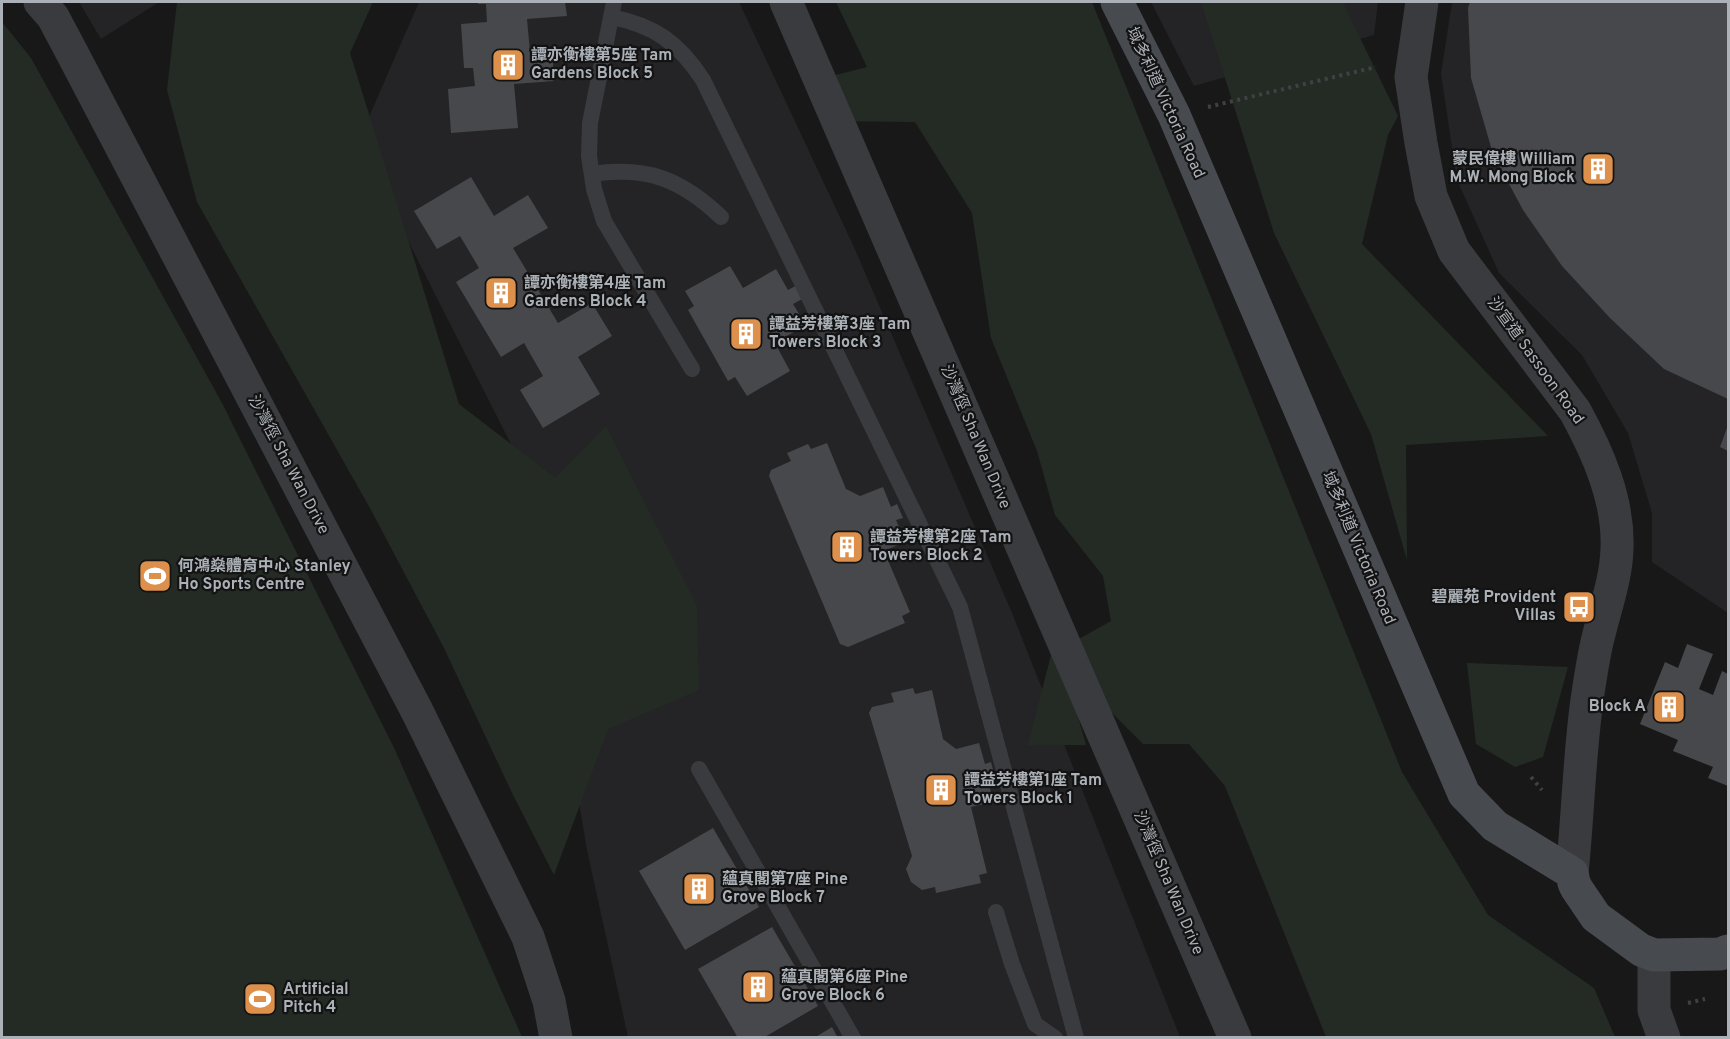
<svg xmlns="http://www.w3.org/2000/svg" width="1730" height="1039" viewBox="0 0 1730 1039" font-family="Overpass,'Noto Sans TC',sans-serif">
<style>
.built{fill:#242426}
.green{fill:#242b24}
.building{fill:#47484b}
.lines{fill:none;stroke-linecap:round;stroke-linejoin:round}
.path{stroke:#3f4245;stroke-width:4;stroke-dasharray:3 4.5;stroke-linecap:butt}
.service{stroke:#393b3e;stroke-width:16}
.minor{stroke:#393b3e;stroke-width:33}
.tertiary{stroke:#393b3e;stroke-width:33}
.secondary{stroke:#474a4e;stroke-width:33}
.labels{text-anchor:middle;dominant-baseline:central;stroke-width:4.5;stroke-linejoin:round;paint-order:stroke}
.poi-label{font-size:16px;font-weight:bold;fill:#abb1b7;stroke:#131314;text-anchor:start}
.street-label{font-size:16px;fill:#abb1b7;stroke:#131314}
</style>
<rect width="100%" height="100%" fill="#181819"/>
<!-- built -->
<g class="built">
<path d="M79,2H159L101,39Z"/>
<path d="M419,2H739L853,245L1012,613L1180,1037H628L587,850L522,466L358,142Z"/>
<path d="M1151,2H1378L1374,35L1194,86Z"/>
<path d="M1452,2H1728V613L1652,562V513L1628,433L1582,355L1499,273L1457,180L1441,74Z"/>
</g>
<!-- green -->
<g class="green">
<path d="M177,2H373L350,53L459,404L555,478L606,426L697,606L699,690L608,729L554,875L513,795L444,648L371,510L197,202L167,90Z"/>
<path d="M836,2H1092L1402,772L1488,915L1594,988L1615,1037H1326L1225,786L1189,744H1143L1109,710L1079,639L1111,621L1103,576L1055,515L1037,451L991,338L972,213L915,122L823,121L804,83L867,67Z"/>
<path d="M1201,2H1346L1344,5L1398,116L1388,135L1362,244L1548,436L1406,445L1407,560L1371,434L1274,233Z"/>
<path d="M2,22L31,58L222,403L395,750L522,1037H2Z"/>
<path d="M1059,651L1086,745H1028L1051,655Z"/>
<path d="M1467,663L1568,667L1543,757L1515,767L1476,744Z"/>
</g>
<!-- building -->
<g class="building">
<path d="M478,2H565L567,16L527,19L531,63L553,62L554,81L514,84L518,128L451,133L448,89L475,86L473,68H464L461,24L487,22L486,4H478Z"/>
<path d="M1470,2H1728V399L1664,369L1610,318L1562,266L1523,210L1493,154L1471,78L1468,8Z"/>
<path d="M471,177L494,216L528,195L548,228L513,248L558,323L592,303L612,336L578,357L600,394L543,428L520,390L543,376L524,343L501,357L456,282L479,268L460,236L437,249L414,211Z"/>
<path d="M730,266L743,288L776,269L788,290L799,284L806,297L793,304L806,325L775,343L790,371L747,396L735,377L728,381L688,310L694,306L685,291Z"/>
<path d="M1728,425V451L1720,447Z"/>
<path d="M827,443L846,489L860,496L883,487L891,507L897,504L903,518L896,520L905,542L884,551L910,612L902,616L905,623L848,647L840,644L769,476L771,470L791,461L787,453L808,444L811,449Z"/>
<path d="M1687,644L1713,654L1699,689L1713,695L1722,671L1728,674V786L1708,778L1713,767L1673,751L1678,740L1640,724L1665,662L1678,668Z"/>
<path d="M913,688L915,694L932,690L943,739L956,749L979,743L985,764L991,762L995,777L988,779L993,802L971,807L987,873L979,875L981,883L936,893L935,887L922,890L911,882L906,869L912,856L869,713L872,707L894,702L891,693Z"/>
<path d="M713,828L759,907L685,950L639,871Z"/>
<path d="M772,927L818,1006L763,1038H738L698,969Z"/>
<path d="M832,1027L838,1038H814Z"/>
</g>
<g class="lines">
<!-- path -->
<g class="path">
<path d="M1208,107L1376,67"/>
<path d="M1531,777L1542,790"/>
<path d="M1688,1003L1705,999"/>
</g>
<!-- service -->
<g class="service">
<path d="M614,2L590,123L589,156L594,189L604,221L692,369"/>
<path d="M611,17C654,25 679,43 703,80L960,607L1076,1038"/>
<path d="M592,174C647,166 681,179 721,217"/>
<path d="M699,769L853,1038"/>
<path d="M996,912L1012,964L1035,1024L1055,1038"/>
</g>
<!-- minor -->
<g class="minor">
<path d="M40,2L53,17L70,49L417,711L528,937L549,1001L556,1038"/>
<path d="M1654,955V1010L1664,1038"/>
</g>
<!-- tertiary -->
<g class="tertiary">
<path d="M786,2L1235,1038"/>
<path d="M1422,2L1411,77L1421,143L1431,196L1454,251L1575,411C1598,453 1619,500 1617,549C1616,580 1605,608 1598,638C1593,658 1590,680 1587,700C1579,758 1578,815 1572,873"/>
</g>
<!-- secondary -->
<path class="secondary" d="M1117,2L1174,115L1464,794L1495,826L1572,873L1574,883L1577,889L1596,917L1641,950L1654,955L1720,954L1728,951"/>
</g>
<!-- icons -->
<defs>
<g id="building-square" transform="scale(1.725)"><rect x="-9" y="-9" width="18" height="18" rx="4" fill="#dd904b" stroke="#131314"/><path d="M-4-6H4V6H1V3H-1V6H-4ZM-2.5-4.3h1.7v1.8h-1.7ZM.8-4.3h1.7v1.8H.8ZM-2.5-1h1.7V.8h-1.7ZM.8-1h1.7V.8H.8Z" fill="#fff"/></g>
<g id="stadium-square" transform="scale(1.725)"><rect x="-9" y="-9" width="18" height="18" rx="4" fill="#dd904b" stroke="#131314"/><path d="M0-5a6.5 5 0 1 0 0 10a6.5 5 0 1 0 0-10ZM-3.5-1.8h7v3.6h-7Z" fill="#fff"/></g>
<g id="bus-square" transform="scale(1.725)"><rect x="-9" y="-9" width="18" height="18" rx="4" fill="#dd904b" stroke="#131314"/><path d="M-5-6H5V4H4V6H2V4H-2V6H-4V4H-5ZM-3.5-4V0h7V-4ZM-3.5 1.2v1.5H-2V1.2ZM2 1.2v1.5H3.5V1.2Z" fill="#fff"/></g>
</defs>
<g fill-rule="evenodd">
<use href="#building-square" x="508" y="65"/>
<use href="#building-square" x="1598" y="169"/>
<use href="#building-square" x="501" y="293"/>
<use href="#building-square" x="746" y="334"/>
<use href="#building-square" x="847" y="547"/>
<use href="#stadium-square" x="155" y="576"/>
<use href="#bus-square" x="1579" y="607"/>
<use href="#building-square" x="1669" y="707"/>
<use href="#building-square" x="941" y="790"/>
<use href="#building-square" x="699" y="889"/>
<use href="#building-square" x="758" y="987"/>
<use href="#stadium-square" x="260" y="999"/>
</g>
<g class="labels">
<!-- poi labels -->
<g class="poi-label">
<text x="531" y="56">譚亦衡樓第5座 Tam<tspan x="531" dy="18">Gardens Block 5</tspan></text>
<text x="1575" y="160" text-anchor="end">蒙民偉樓 William<tspan x="1575" dy="18">M.W. Mong Block</tspan></text>
<text x="524" y="284">譚亦衡樓第4座 Tam<tspan x="524" dy="18">Gardens Block 4</tspan></text>
<text x="769" y="325">譚益芳樓第3座 Tam<tspan x="769" dy="18">Towers Block 3</tspan></text>
<text x="870" y="538">譚益芳樓第2座 Tam<tspan x="870" dy="18">Towers Block 2</tspan></text>
<text x="178" y="567">何鴻燊體育中心 Stanley<tspan x="178" dy="18">Ho Sports Centre</tspan></text>
<text x="1556" y="598" text-anchor="end">碧麗苑 Provident<tspan x="1556" dy="18">Villas</tspan></text>
<text x="1646" y="707" text-anchor="end">Block A</text>
<text x="964" y="781">譚益芳樓第1座 Tam<tspan x="964" dy="18">Towers Block 1</tspan></text>
<text x="722" y="880">蘊真閣第7座 Pine<tspan x="722" dy="18">Grove Block 7</tspan></text>
<text x="781" y="978">蘊真閣第6座 Pine<tspan x="781" dy="18">Grove Block 6</tspan></text>
<text x="283" y="990">Artificial<tspan x="283" dy="18">Pitch 4</tspan></text>
</g>
<!-- street labels -->
<g class="street-label">
<text transform="translate(1165 103) rotate(65)">域多利道 Victoria Road</text>
<text transform="translate(1535 361) rotate(54)">沙宣道 Sassoon Road</text>
<text transform="translate(975 437) rotate(67)">沙灣徑 Sha Wan Drive</text>
<text transform="translate(288 465) rotate(62)">沙灣徑 Sha Wan Drive</text>
<text transform="translate(1358 548) rotate(67)">域多利道 Victoria Road</text>
<text transform="translate(1168 883) rotate(67)">沙灣徑 Sha Wan Drive</text>
</g>
</g>
<!-- border -->
<rect width="1730" height="1039" fill="none" stroke="#abb1b7" stroke-width="6"/>
</svg>
